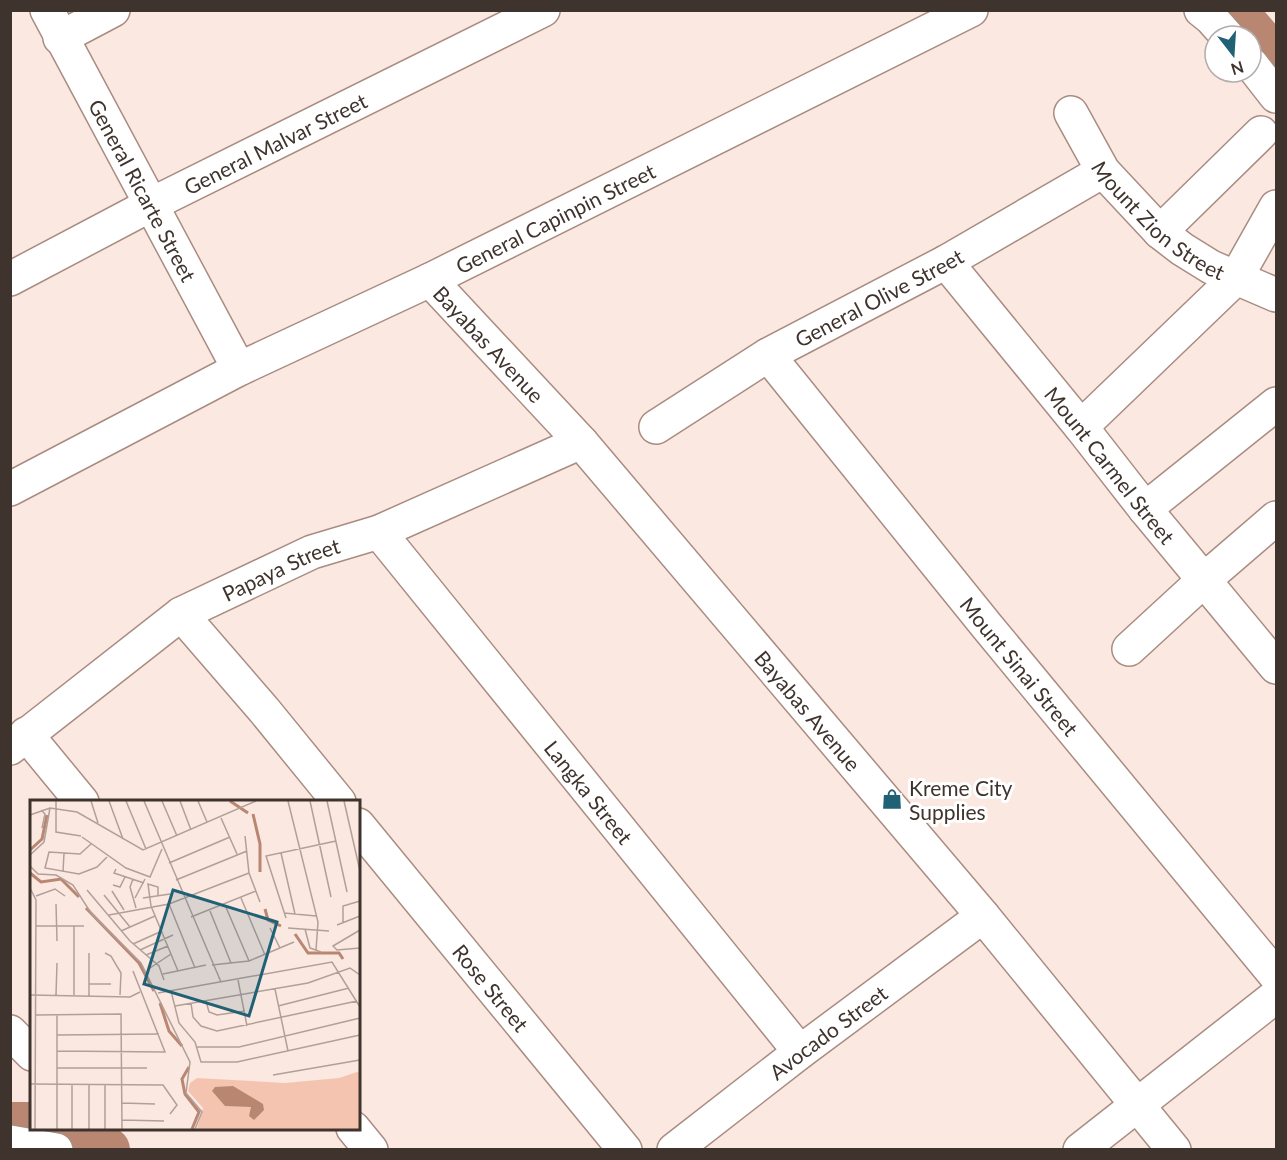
<svg xmlns="http://www.w3.org/2000/svg" width="1287" height="1160" viewBox="0 0 1287 1160" font-family="Lato,sans-serif">
<style>
.lines{fill:none;stroke-linecap:round;stroke-linejoin:round}
.river{stroke:#b98672;stroke-width:46}
.minor-casing{stroke:#a98c81;stroke-width:36}
.minor{stroke:#fff;stroke-width:33}
.labels{text-anchor:middle;dominant-baseline:central;stroke-width:6;stroke-linejoin:round;paint-order:stroke}
.street-label{font-size:21px;fill:#3f332e;stroke:#fff}
.poi-label{font-size:21px;fill:#3f332e;stroke:#fff;text-anchor:start}
.inset-river{fill:none;stroke:#b98672;stroke-width:3}
.inset-road{fill:none;stroke:#b0a099;stroke-width:1.5}
.view{fill:#206175;fill-opacity:0.15;stroke:#206175;stroke-width:3}
.inset-edge{fill:none;stroke:#3f332e;stroke-width:3}
</style>
<rect width="100%" height="100%" fill="#fbe8e1"/>
<g class="lines">
<!-- river -->
<g class="river">
<path d="M1233,10L1276,60"/>
<path d="M10,1125H32"/>
<path d="M64,1128L107,1150"/>
</g>
<!-- minor casing -->
<g class="minor-casing">
<g id="minor">
<path id="s1" d="M47,10L239,369"/>
<path d="M1201,10L1211,18L1227,36"/>
<path d="M60,38L113,10"/>
<path d="M1251,64L1276,96"/>
<path id="s2" d="M1071,113L1103,171L1160,232L1182,249L1211,267L1276,295"/>
<path d="M1160,232L1261,133"/>
<path id="s3" d="M946,262L1081,427L1145,509L1276,667"/>
<path id="s4" d="M10,279L152,204L543,10"/>
<path id="s5" d="M430,280L581,442L983,916L1174,1150"/>
<path id="s6" d="M768,355L986,625L1276,976"/>
<path id="s7" d="M656,427L768,355L946,262L1103,171"/>
<path d="M1081,427L1236,278L1276,207"/>
<path id="s8" d="M10,489L239,369L430,280L971,10"/>
<path d="M1145,509L1276,404"/>
<path id="s9" d="M379,532L800,1052"/>
<path d="M181,614L264,710L339,802"/>
<path d="M1129,649L1204,580L1276,518"/>
<path d="M26,734L82,802"/>
<path id="s10" d="M10,748L181,614L312,552L379,532L581,442"/>
<path id="s11" d="M358,825L625,1150"/>
<path d="M10,1032L32,1054"/>
<path d="M353,1128L371,1150"/>
<path d="M10,1142L56,1150"/>
<path id="s12" d="M674,1150L800,1052L983,916"/>
<path d="M1080,1150L1276,996"/>
</g>
</g>
<!-- minor -->
<use href="#minor" class="minor"/>
</g>
<!-- icons -->
<defs>
<g id="shop-bare" transform="scale(1.62)"><path d="M-5-2.5h2.3a2.7 3.5 0 0 1 5.4 0H5L5.5 6h-11ZM-1.5-2.5h3a1.5 2.3 0 0 0-3 0Z" fill="#206175" stroke="#fff" stroke-width="2.5" paint-order="stroke"/></g>
</defs>
<g fill-rule="evenodd">
<use href="#shop-bare" x="892" y="799"/>
</g>
<g class="labels">
<!-- street labels -->
<g class="street-label">
<text stroke="none"><textPath href="#s4" startOffset="298">General Malvar Street</textPath></text>
<text stroke="none"><textPath href="#s1" startOffset="204">General Ricarte Street</textPath></text>
<text stroke="none"><textPath href="#s2" startOffset="141">Mount Zion Street</textPath></text>
<text stroke="none"><textPath href="#s8" startOffset="609">General Capinpin Street</textPath></text>
<text stroke="none"><textPath href="#s7" startOffset="258">General Olive Street</textPath></text>
<text stroke="none"><textPath href="#s5" startOffset="87">Bayabas Avenue</textPath></text>
<text stroke="none"><textPath href="#s3" startOffset="261">Mount Carmel Street</textPath></text>
<text stroke="none"><textPath href="#s10" startOffset="327">Papaya Street</textPath></text>
<text stroke="none"><textPath href="#s6" startOffset="400">Mount Sinai Street</textPath></text>
<text stroke="none"><textPath href="#s5" startOffset="573">Bayabas Avenue</textPath></text>
<text stroke="none"><textPath href="#s9" startOffset="334">Langka Street</textPath></text>
<text stroke="none"><textPath href="#s11" startOffset="210">Rose Street</textPath></text>
<text stroke="none"><textPath href="#s12" startOffset="194">Avocado Street</textPath></text>
</g>
<!-- poi labels -->
<g class="poi-label">
<text x="909" y="787">Kreme City<tspan x="909" dy="24">Supplies</tspan></text>
</g>
</g>
<!-- overview -->
<g transform="translate(30 800)">
<rect width="330" height="330" fill="#fbe8e1"/>
<path d="M330,271V329H167L173,308L158,291L160,283L167,278L255,283L309,278Z" fill="#f5c4b1"/>
<path d="M203,286L233,304L234,310L224,320L219,316L221,307L195,306L182,291L185,287Z" fill="#b98672"/>
<path class="inset-river" d="M200,1L218,13M223,14L230,44V72M0,50L12,39L17,15M0,73L11,82L31,79L49,97M56,108L109,163L124,191M235,109L238,120L251,126M265,134L278,153H309L313,159M130,203L139,231L152,246M159,267L152,279L155,294L169,312L162,329"/>
<path class="inset-road" d="M26,1V32L51,36M61,1L68,23M79,1L93,39M96,1L116,49M114,1L191,182M132,1L147,36M150,1L161,30M168,1L177,22M258,1L288,122L286,150M280,1L301,97M297,1L317,92M314,1L330,71M11,10L15,14L12,28M0,15L20,8L47,12L113,50L226,1M191,18L207,54M215,36L219,73L230,102M52,37L96,68L120,77L132,49M61,44L50,54L19,52L15,68L49,74L67,67L77,57M251,53L265,114M0,55L14,42L20,8M139,63L200,37M0,66L8,74L26,75L43,85L61,113L111,163L160,262L156,293L172,312L165,329M86,69L84,73L114,83M33,72L34,53M103,79L100,87L106,108M146,80L217,51M83,85L90,87L95,77M0,88L6,100L5,329M57,90L100,141L129,166L134,180M82,91L94,110M74,95L100,127M6,96L25,89L35,96M128,96V87L118,84L121,106L148,171M105,98L115,79M113,98L140,94M211,98L235,155M26,104L27,141M139,104L165,168M195,105L219,161M180,111L201,163M254,113L286,116M79,115L139,104L219,73M161,117L226,91M256,118L236,56L306,41M313,122V106L330,101M307,125L330,116M6,126H54M240,128L250,148M258,128L299,131M275,129L280,148L291,152M330,130L303,146L307,150L330,148M91,131L125,116M103,144L132,131M110,150L143,135M59,153V196M75,153L81,156L91,173L90,195M116,155L138,146M182,165L219,161L264,142M117,170L141,154M133,174L176,165M208,180L217,226M59,184H81M245,189L258,251M141,191L149,223L165,242L171,262H207L330,235M128,193L302,162L330,207M0,195L100,197L110,192M26,195L27,163M44,195V126M176,201L179,212L187,215L215,211M161,203L163,217L171,226L187,231L327,201M145,206L278,183L320,168L330,175M248,206L319,188M6,215L91,214L92,329M27,235L129,234M167,247H209L330,218M27,251L135,252L103,171M27,268H117M243,275L330,260M0,284L133,285L147,305L140,314M42,285V329M92,303L125,304M92,320L134,321M27,329V215M59,329V285M75,329V285"/>
<path class="view" d="M143,90L247,122L219,216L114,184Z"/>
<rect width="330" height="330" class="inset-edge"/>
</g>
<!-- border -->
<rect width="1287" height="1160" fill="none" stroke="#3f332e" stroke-width="24"/>
<!-- north arrow -->
<g transform="translate(1233 54) rotate(163)"><circle r="28" fill="#ffffff" stroke="#b2adab" stroke-width="1.5"/>
<path d="M0-4.5L10 22L0 15L-10 22Z" fill="#206175"/>
<text y="-9" font-size="16" font-weight="bold" text-anchor="middle" fill="#3f332e">N</text>
</g>
</svg>
